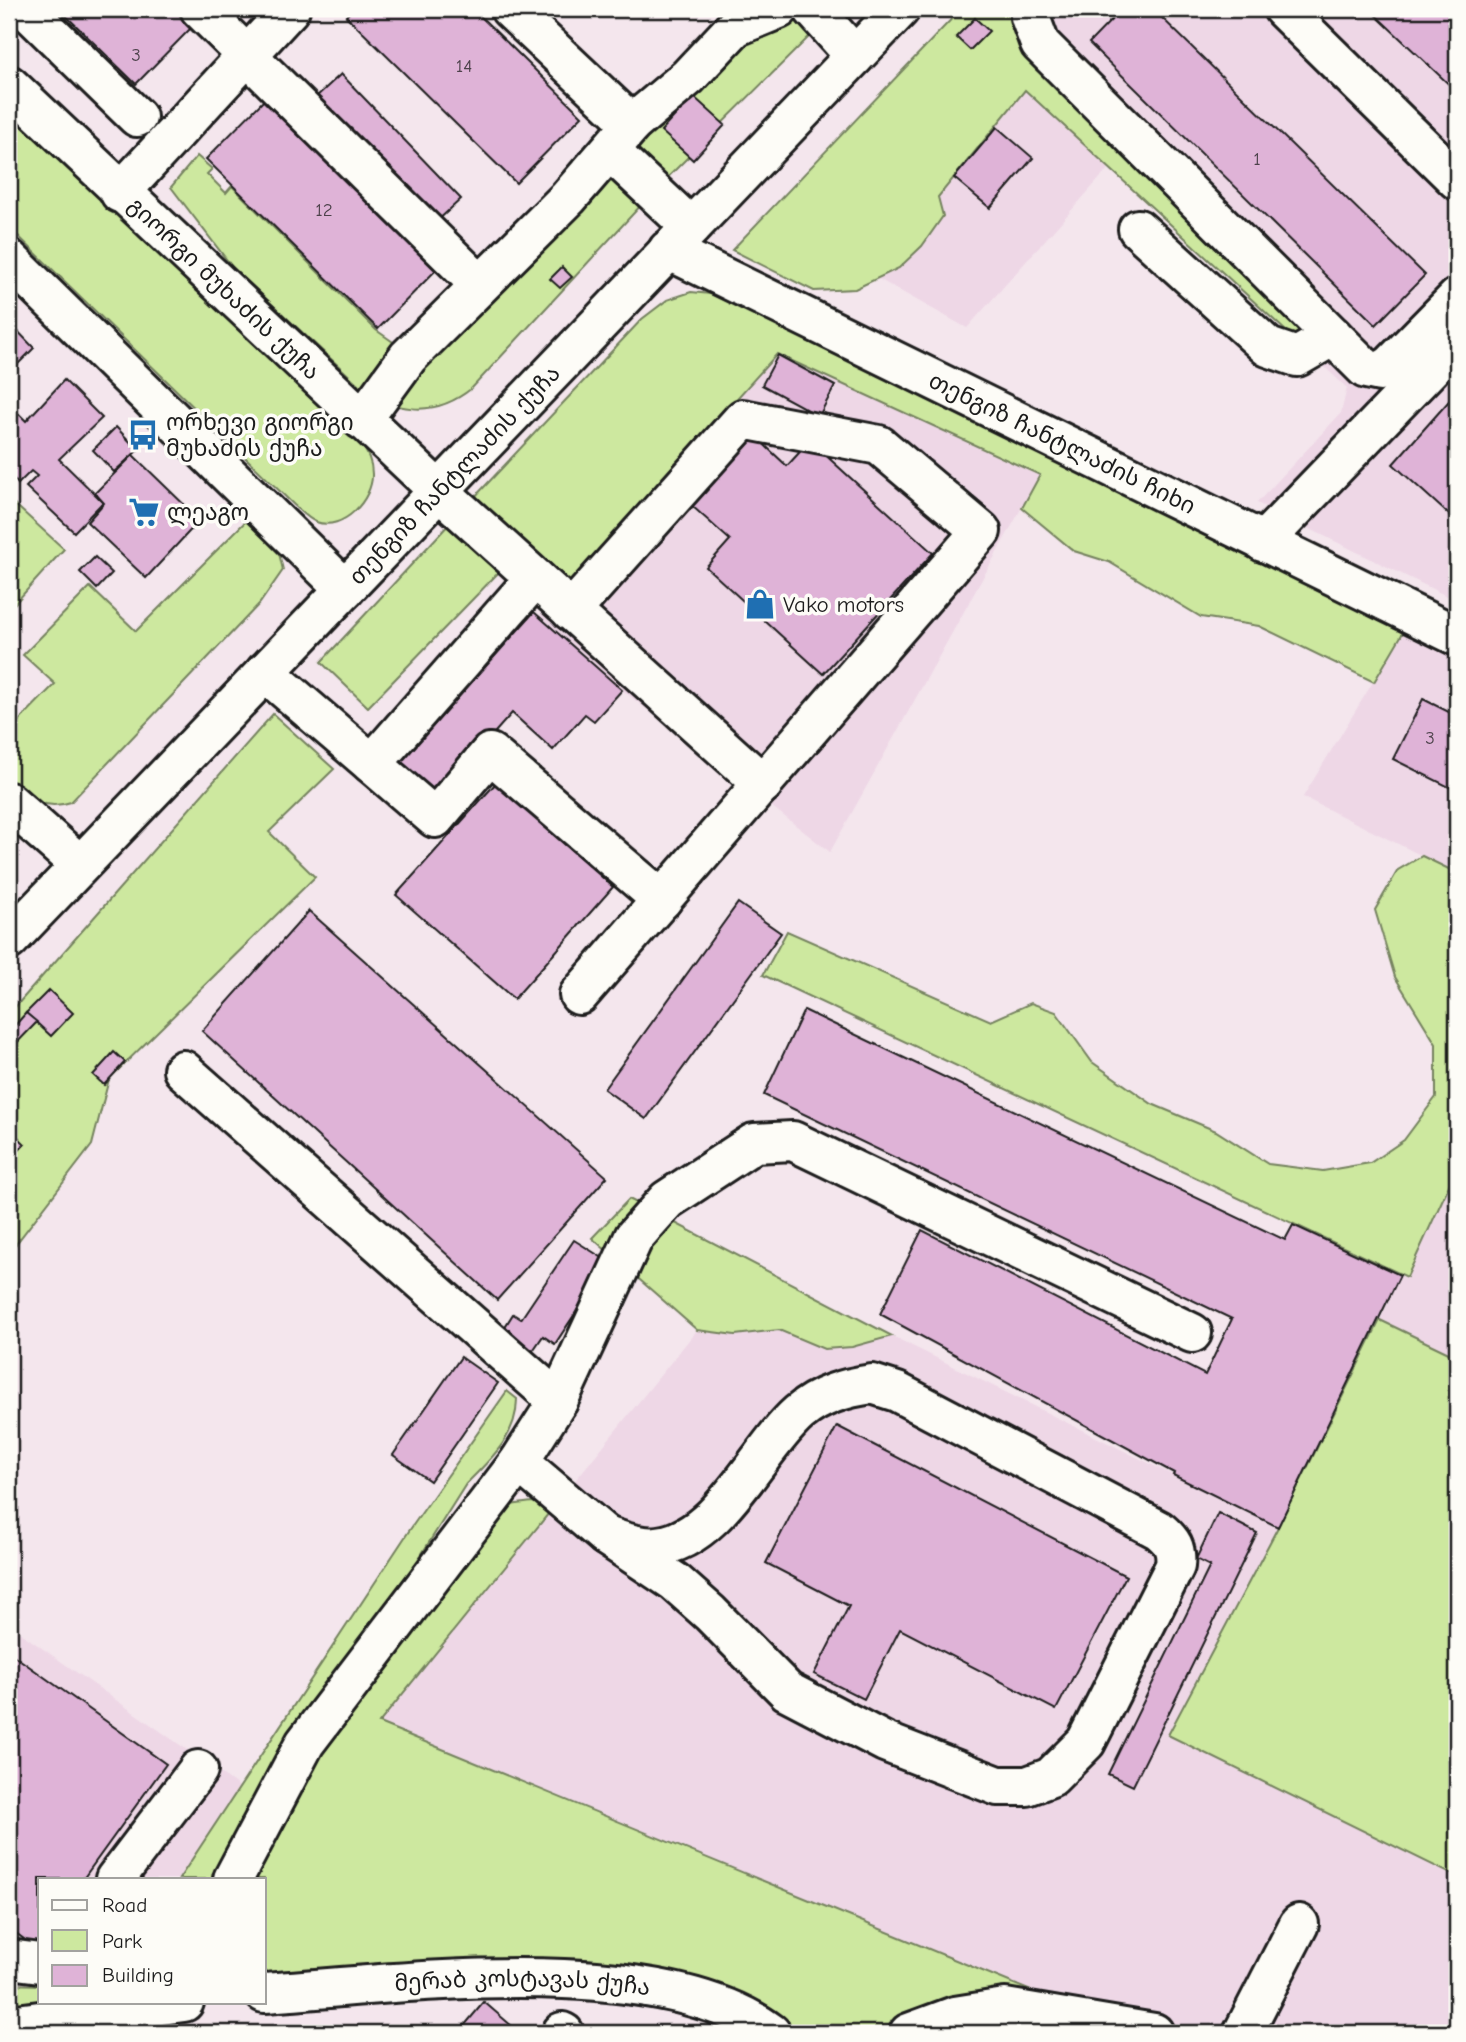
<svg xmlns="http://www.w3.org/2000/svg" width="1466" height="2042" viewBox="0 0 1466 2042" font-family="'Comic Neue','Noto Sans Georgian',sans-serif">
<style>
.built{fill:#eed7e6}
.green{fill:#cde89f;stroke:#74825e;stroke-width:2}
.building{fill:#dfb3d7;stroke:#1c1c1c;stroke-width:2}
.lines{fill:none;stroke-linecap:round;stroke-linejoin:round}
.minor-casing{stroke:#1c1c1c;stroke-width:44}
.minor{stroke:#fdfcf7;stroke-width:38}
.labels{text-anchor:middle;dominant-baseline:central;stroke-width:7;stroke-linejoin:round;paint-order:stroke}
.number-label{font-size:19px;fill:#4d424b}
.street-label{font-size:23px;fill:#1c1c1c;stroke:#fdfcf7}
.poi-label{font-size:23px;fill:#1c1c1c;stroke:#fdfcf7;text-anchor:start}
</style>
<rect width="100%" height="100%" fill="#f4e6ed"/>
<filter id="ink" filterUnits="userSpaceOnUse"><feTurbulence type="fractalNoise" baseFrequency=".0143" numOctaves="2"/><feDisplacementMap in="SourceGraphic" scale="14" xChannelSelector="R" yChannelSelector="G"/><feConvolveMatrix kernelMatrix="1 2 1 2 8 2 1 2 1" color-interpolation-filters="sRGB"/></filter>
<g filter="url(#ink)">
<!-- built -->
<g class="built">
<path d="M1014,9H1457V601L1257,503L1341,413L1347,388L1301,345L1008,14Z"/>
<path d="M1025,89L1109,168L967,328L875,277L899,268L937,197Z"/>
<path d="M777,353L1040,475L830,852L622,690L539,617Z"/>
<path d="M1404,631L1457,657V873L1303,797Z"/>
<path d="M1457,1168V1357L1380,1320L1400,1275L1407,1277Z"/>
<path d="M697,1330L735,1335L779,1330L824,1349L852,1347L892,1336L1278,1527L1168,1735L1457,1877V2033H1023L1036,1993L379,1723Z"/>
<path d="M9,1625L240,1787L179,1879H40V1985L9,1984Z"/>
</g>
<!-- green -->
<g class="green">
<path d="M735,9H837L656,189L472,388C429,423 394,407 349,388L358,384L233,268L171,187L197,156L212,169L207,174L226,193L232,186L376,330L396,344Z"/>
<path d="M961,9H1014L1008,14L1325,325L1301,345L1025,90L938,197L943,216L922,246L899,268L855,289L814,291L732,250Z"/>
<path d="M9,104L361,443C367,453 372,461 372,474C373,499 343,532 316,522C308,519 300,510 294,505L9,227Z"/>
<path d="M691,292L711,294L747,308L1404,631L1374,682L1259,626L1201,617L1109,562L1074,551L1022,508L1040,475L777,354L563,591L470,502L642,319L667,300Z"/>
<path d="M9,499L64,549L9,610Z"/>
<path d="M249,518L279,553L283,570L260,603L71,802C44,811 29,799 9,782V731L55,684L23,655L90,587L136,631Z"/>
<path d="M451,522L501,570L368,707L321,662Z"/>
<path d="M273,714L334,769L269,832L315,877L109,1079L92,1145L9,1253V1014Z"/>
<path d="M1422,856L1457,873V1168L1407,1277L763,975L787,931L991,1021L1031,1003L1056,1012L1092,1062L1152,1104L1216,1131L1268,1164L1323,1171L1370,1163L1404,1140L1436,1097V1044L1395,977L1375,910L1398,870Z"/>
<path d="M629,1199L892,1336L852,1347L824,1349L779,1330L735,1335L697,1330L592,1238Z"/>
<path d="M1380,1320L1457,1357V1877L1168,1735L1278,1527Z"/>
<path d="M507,1391L517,1399C517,1436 491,1459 466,1484L216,1879H179L409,1531Z"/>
<path d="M532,1502L553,1508L379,1723L1036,1993L979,1999L883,2033H799L727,1992L264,1979V1879H250L317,1758L510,1505Z"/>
<path d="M9,1984L40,1985V2002H86L9,2004Z"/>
</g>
<!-- building -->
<g class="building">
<path d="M59,9H176L193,26L136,84Z"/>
<path d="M353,9H473L582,116L516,183L346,16Z"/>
<path d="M1122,9H1153L1425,275L1376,325L1089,43Z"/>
<path d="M1369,9H1457V92Z"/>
<path d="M975,18L989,31L970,50L956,37Z"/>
<path d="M341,74L461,199L435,223L316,97Z"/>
<path d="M271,93L443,263L378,329L206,159Z"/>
<path d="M693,96L725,125L693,160L661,131Z"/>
<path d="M997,127L1033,158L990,208L954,178Z"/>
<path d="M562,267L572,277L560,288L550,279Z"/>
<path d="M9,322L34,348L9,373Z"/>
<path d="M778,355L835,386L819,416L762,385Z"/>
<path d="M64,380L102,418L59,459L103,502L74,532L26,487L37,476L31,471L18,484L14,479L9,485V424L19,414L26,421Z"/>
<path d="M1457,392V522L1393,464Z"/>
<path d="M116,427L138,450L114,472L93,450Z"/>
<path d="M755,436L787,466L810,441L933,553L823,674L706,567L730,540L692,506Z"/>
<path d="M133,455L200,520L146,578L87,522L104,503L95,493Z"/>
<path d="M95,557L112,573L97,589L80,572Z"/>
<path d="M534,612L622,690L594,721L585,714L553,750L512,713L431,804L393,771Z"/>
<path d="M1423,699L1457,716V791L1393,759Z"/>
<path d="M496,783L613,887L514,999L396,895Z"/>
<path d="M738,903L781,933L646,1119L604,1089Z"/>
<path d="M309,911L607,1177L497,1300L202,1031Z"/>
<path d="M49,990L73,1013L51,1036L26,1013Z"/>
<path d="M804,1010L1285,1240L1293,1225L1400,1275L1278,1527L1173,1475L1174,1473L880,1314L922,1230L1205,1375L1232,1319L764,1095Z"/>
<path d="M26,1013L37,1022L9,1051V1032Z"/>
<path d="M114,1052L125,1062L104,1085L93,1075Z"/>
<path d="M9,1128L25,1144L9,1161Z"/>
<path d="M574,1240L609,1262L555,1344L543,1336L532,1352L501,1333L513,1314L521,1319Z"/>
<path d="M461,1357L498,1383L430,1481L393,1455Z"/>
<path d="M837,1426L1126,1576L1056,1710L900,1629L864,1699L814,1674L849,1606L766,1563Z"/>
<path d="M1218,1513L1257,1533L1133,1786L1108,1774L1210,1566L1196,1559Z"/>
<path d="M9,1652L166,1764L83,1879H40V1939L35,1947L9,1928Z"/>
<path d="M484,2002L520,2033H458Z"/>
</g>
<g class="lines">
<!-- minor casing -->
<g class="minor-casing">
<g id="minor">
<path d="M26,9L137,117"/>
<path d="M200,9L479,284"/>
<path d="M510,9L632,124"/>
<path d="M813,9L855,56"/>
<path d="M1032,9L1030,17L1040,44L1366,369L1380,372L1391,365L1457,298"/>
<path d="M1283,9L1457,180"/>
<path id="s1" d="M9,85L439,491L763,784"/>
<path d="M610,151L691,227"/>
<path d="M120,193L290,9"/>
<path d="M1138,229L1268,347L1297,357L1333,336"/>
<path id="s2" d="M668,250L1457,636"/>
<path d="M9,259L345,589"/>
<path d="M362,420L408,357L568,198L632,124L688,77L735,27L779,9"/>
<path d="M1263,542L1457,341"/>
<path d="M571,611L743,419L879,445L981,531L579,995"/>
<path d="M265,672L435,818L490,753L662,900"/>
<path d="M372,764L535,578"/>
<path d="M9,802L80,865"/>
<path id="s3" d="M9,940L900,9"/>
<path d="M183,1070L558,1401"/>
<path d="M872,1384L897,1392L1159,1530C1172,1541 1177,1548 1175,1566L1086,1742L1051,1777L1027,1786H998L885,1742L787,1691L710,1613L675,1582L606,1536C624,1542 640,1548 658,1546C719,1540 758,1449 799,1413C820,1395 845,1388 872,1384Z"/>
<path d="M519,1462L606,1536"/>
<path d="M115,1879L198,1770"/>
<path d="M233,1879L305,1743L519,1462L558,1401L634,1237L667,1200L754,1143L793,1141L1192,1333"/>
<path d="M9,1959L40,1963"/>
<path id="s4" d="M264,1993C400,1984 659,1949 771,2033"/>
<path d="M9,2025L184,2002"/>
<path d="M562,2032L564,2033"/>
<path d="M909,2033L955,2016L1005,2008L1154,2033"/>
<path d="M1243,2033L1299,1924"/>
</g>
</g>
<!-- minor -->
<use href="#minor" class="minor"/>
</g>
</g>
<!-- icons -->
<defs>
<g id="bus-bare" transform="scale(2.415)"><path d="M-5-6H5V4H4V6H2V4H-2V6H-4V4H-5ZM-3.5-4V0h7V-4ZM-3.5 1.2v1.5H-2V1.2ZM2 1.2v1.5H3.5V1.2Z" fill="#1f6fb2" stroke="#fdfcf7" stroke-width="2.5" paint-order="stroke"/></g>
<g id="supermarket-bare" transform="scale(2.415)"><path d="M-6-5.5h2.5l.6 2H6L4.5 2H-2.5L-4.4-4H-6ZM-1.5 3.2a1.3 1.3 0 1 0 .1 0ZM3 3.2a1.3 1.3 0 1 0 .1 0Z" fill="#1f6fb2" stroke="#fdfcf7" stroke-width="2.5" paint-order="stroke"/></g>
<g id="shop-bare" transform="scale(2.415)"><path d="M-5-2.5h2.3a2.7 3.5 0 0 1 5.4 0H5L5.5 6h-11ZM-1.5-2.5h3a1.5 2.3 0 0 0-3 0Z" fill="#1f6fb2" stroke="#fdfcf7" stroke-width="2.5" paint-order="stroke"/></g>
</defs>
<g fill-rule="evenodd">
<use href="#bus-bare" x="143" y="435"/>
<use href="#supermarket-bare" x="144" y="512"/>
<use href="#shop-bare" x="760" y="604"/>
</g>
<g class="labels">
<!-- number labels -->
<g class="number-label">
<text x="136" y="55">3</text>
<text x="464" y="66">14</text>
<text x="1257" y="159">1</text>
<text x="324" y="210">12</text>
<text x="1430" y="738">3</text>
</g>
<!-- street labels -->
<g class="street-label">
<text stroke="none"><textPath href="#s1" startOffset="296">გიორგი მუხაძის ქუჩა</textPath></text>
<text stroke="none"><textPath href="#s2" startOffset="439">თენგიზ ჩანტლაძის ჩიხი</textPath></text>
<text stroke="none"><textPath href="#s3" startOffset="644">თენგიზ ჩანტლაძის ქუჩა</textPath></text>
<text stroke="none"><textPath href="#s4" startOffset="259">მერაბ კოსტავას ქუჩა</textPath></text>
</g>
<!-- poi labels -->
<g class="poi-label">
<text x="166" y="422">ორხევი გიორგი<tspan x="166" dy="26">მუხაძის ქუჩა</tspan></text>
<text x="167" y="512">ლეაგო</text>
<text x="783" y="604">Vako motors</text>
</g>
</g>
<!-- margin -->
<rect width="1466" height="2042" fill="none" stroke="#fdfcf7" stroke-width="35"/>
<rect x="18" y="18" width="1431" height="2007" fill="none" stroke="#1c1c1c" stroke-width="2.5" filter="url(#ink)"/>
<!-- legend -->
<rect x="38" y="1878" width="228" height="126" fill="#fdfcf7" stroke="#a3a29f" stroke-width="2"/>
<rect x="52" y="1900" width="35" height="10" fill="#fdfcf7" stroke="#a3a29f" stroke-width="2"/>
<text x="102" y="1912" font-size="21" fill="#1c1c1c">Road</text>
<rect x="52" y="1930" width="35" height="21" fill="#cde89f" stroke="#a3a29f" stroke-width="2"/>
<text x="102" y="1948" font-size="21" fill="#1c1c1c">Park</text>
<rect x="52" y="1965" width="35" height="21" fill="#dfb3d7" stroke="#a3a29f" stroke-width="2"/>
<text x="102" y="1982" font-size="21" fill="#1c1c1c">Building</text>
</svg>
